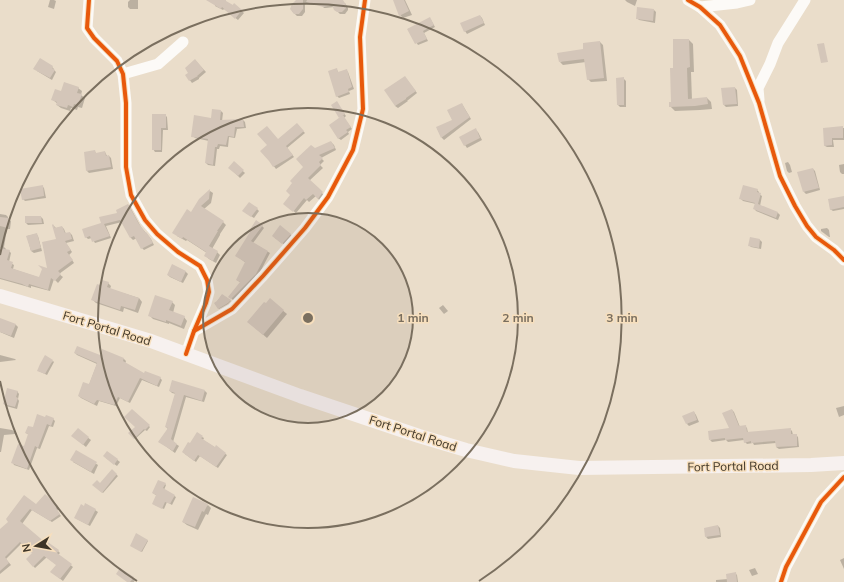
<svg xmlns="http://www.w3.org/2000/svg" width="844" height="582" viewBox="0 0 844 582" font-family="Mulish,sans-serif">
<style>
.shadow{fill:#0003}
.building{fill:#d4c6b9}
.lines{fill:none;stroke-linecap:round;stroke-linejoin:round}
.minor{stroke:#fcfaf7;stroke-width:11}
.major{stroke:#f7f1ef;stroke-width:14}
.cycleway-casing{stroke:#f7dfbd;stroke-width:6}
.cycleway{stroke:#e8590c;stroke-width:4}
.ring{fill:none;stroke:#7a6f5f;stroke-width:2}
.labels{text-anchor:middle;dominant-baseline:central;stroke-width:3;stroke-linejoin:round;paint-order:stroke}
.street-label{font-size:12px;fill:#3d3426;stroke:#f7dfbd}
.centre{fill:#7a6f5f;stroke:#f7dfbd;stroke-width:2}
.ring-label{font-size:12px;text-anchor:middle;font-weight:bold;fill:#7a6f5f;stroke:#f7dfbd;stroke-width:3;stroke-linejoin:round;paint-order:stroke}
</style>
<rect width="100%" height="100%" fill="#eaddca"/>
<!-- shadow -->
<g class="shadow">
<path d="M50,0H54L56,1L54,9L48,7Z"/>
<path d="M130,0H138V9H130L128,7V2Z"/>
<path d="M215,0H223L233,6L234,4L244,13L238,20L224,9L223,10L215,6Z"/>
<path d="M302,0H331L345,3L348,8V10L345,14H340L335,9L334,7L326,8H324L318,1L305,4V12L302,16H297L292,11Z"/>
<path d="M394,0H405L412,15L403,18L400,15Z"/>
<path d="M625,0H637L635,6L627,2Z"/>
<path d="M654,10L656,12L655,23L639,20L637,18Z"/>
<path d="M480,16L482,18L485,25L467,34L465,31Z"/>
<path d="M431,20L435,27L424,33L428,41L418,45L408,29Z"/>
<path d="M689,40L693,44L694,72H691L692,100L707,98L711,102L712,109L700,110L675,111L670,106L672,103L674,69Z"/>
<path d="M600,42L603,45L607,81L591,82L588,79L586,62L563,65L560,62Z"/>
<path d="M195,60L206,72L199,78V79L192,83L186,75L189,73Z"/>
<path d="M52,67L54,69V70L56,72L52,80L37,71Z"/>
<path d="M337,70L339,73L346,70L348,72L354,89L349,91L350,94L339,98L337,96Z"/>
<path d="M623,78L626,81V107H620L618,105Z"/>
<path d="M407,80L417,93L407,101H408L398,108L395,106Z"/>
<path d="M78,88L82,91L81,95L85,98L82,108L78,107L77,110L71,108L70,111L61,108L57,105L58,104L53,100Z"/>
<path d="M735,88L737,90L738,106L726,107L724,105Z"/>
<path d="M462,104L471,119L444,140L442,138L437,128L453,121Z"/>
<path d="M338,105L346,116L344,118L352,129L348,132L349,134L341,140L338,138L341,118Z"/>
<path d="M221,111L223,113L222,121L243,120L245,122L246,128L237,129L235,138L229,137L228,147L220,146L219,149H217L215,166L208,165L206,163L209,141L195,138L193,136Z"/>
<path d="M165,115L167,117L168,130H163L162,152H155L153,149Z"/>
<path d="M297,125L305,133L287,148L294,157L276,169L270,161L278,140Z"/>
<path d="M843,128H844V140H833L834,147H827L825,146L824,129Z"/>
<path d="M475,130L478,132L482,140L467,148L465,145Z"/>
<path d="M331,142L334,145L336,150L321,158L324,161L320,165L323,168L309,181L324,195L320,201L316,196L309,202L307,200L296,213L287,206L305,167L314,150Z"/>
<path d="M95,152L97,154L105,152L107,156H109L111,158L113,169L89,173L87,171Z"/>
<path d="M788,162L790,165L792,172L789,173L787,171L785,163Z"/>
<path d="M234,163L245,173L240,178L230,168Z"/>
<path d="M844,164V174H842L840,172L839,165Z"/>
<path d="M813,169L815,171L820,190L806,194L804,192Z"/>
<path d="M42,186L44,188L46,198L25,201L23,199Z"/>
<path d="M757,190L759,192V194L762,196L760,206L778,213L780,215L778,220L756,211L754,208L756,204L743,201L741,199Z"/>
<path d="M210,191L213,193L211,203L204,209L223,222L226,225L220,234V235L212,249L217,252L220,255L216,263L209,259L206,256L207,253L187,240L186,241L177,236L200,199Z"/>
<path d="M844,198V209L833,211L830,209Z"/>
<path d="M128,205L130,207L141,227L151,239L154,245L144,250L142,248L137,238L133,240L131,238L122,222L106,226L111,238L95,243L92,238L88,239L86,237L102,223L119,213Z"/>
<path d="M257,209L259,211L254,218L246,213Z"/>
<path d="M0,214L6,215L8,217V219L11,221L10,229H7L4,247L6,249V250L9,251L11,253L9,262L14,265L13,269L40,278L49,270L57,240L53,225L56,228L62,227L64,229L66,234L70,233L72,235L74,241L66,243L72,252L69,255L74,263L59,274L63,277L58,283L54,279L50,291L31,286V288L25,286L0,279Z"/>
<path d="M26,217H41L43,219L44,224L28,225L26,223Z"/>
<path d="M262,226L264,228L253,243L270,253L258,276L234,301L230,297L241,283L237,280L246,263L237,256Z"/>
<path d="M827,228L829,230L830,237H829L821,231V229Z"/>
<path d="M36,234L38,236L42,251L34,253L31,251L27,236Z"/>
<path d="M290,234L292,236L285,245L275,238Z"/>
<path d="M751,238L760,240L762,242L761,249L751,247L749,245Z"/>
<path d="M173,266L186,272L188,274L183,283L170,277L168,275Z"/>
<path d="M108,283L111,286L110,289L139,298L142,302L138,313L124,308L123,312L96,303L93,300L101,286Z"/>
<path d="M222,295L231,301L228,304L219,309L215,304Z"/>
<path d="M270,300L287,314L267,338L252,325Z"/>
<path d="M172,302L175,305L173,313L184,317L187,321L184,329L169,323V324L153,319L149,315Z"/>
<path d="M443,305L448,311L444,314L439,308Z"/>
<path d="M0,319L16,325L18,327L14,338L0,332Z"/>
<path d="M75,353L124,359L126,361L125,364L144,374L160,378L162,380L159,387L142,380L130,403L120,398L116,406L99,401L97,406L81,398L79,396L89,385L97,364L77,355Z"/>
<path d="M0,355L15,359L16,360L0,362Z"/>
<path d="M53,361L54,362L47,375L39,371Z"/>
<path d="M17,391L19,394L18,399L19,401L17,409L6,406L4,404Z"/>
<path d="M170,391H205L207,393L204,402L186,397L173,442L179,446L175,453L160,442L168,429L166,427L176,394L172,393Z"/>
<path d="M844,406V415L839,417L836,408Z"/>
<path d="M132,410L150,427L147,431L145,430L135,439L130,433L136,427Z"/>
<path d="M732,410L734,412L740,427L745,426L747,428L748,433L790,429L792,431L793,435H796L798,437L799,447L779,449L776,447V443L754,445L753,443L747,444L745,442L744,440L728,442L726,440L712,442L710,440L730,429Z"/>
<path d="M694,412L696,415L699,422L689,426L687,424Z"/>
<path d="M53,419L55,421L53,427L49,426L40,449L37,448L29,470L14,465L13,463L24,448L29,435L26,433Z"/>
<path d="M0,428L12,430L15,432V434L4,435L1,452H0Z"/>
<path d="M78,430L91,440L86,447L75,438Z"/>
<path d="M202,437L204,438L203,440L227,455L218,468L200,456L196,462L185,454L190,444Z"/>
<path d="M76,451L98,465L94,474L73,462Z"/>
<path d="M107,452L120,462L117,466L106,458Z"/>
<path d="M112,471L118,476L103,493L94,485L100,484Z"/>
<path d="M165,484L166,485L164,490L176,497L172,505L167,502L164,509L155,505L157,496L153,493Z"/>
<path d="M45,495L59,508L57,511L61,516L52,522L32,510L22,524L49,547L58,551L60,553L58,555L73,567L63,581L54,574L57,565L47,557L35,568L27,559L33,553L22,543L6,559L11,565L0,574V530L10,522L7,519L36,505Z"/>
<path d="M86,504L98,512L90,526L77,519Z"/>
<path d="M208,505L211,508L208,515L206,514L198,530L187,525L183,522Z"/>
<path d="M718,526L720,528L721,537L708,539L706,537Z"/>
<path d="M147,540L148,541L142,552L132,546Z"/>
<path d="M844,558V569L840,560Z"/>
<path d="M755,568L758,574L752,576L749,570Z"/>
<path d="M735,573L737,575L738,582H716V580L728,579Z"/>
<path d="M133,578L135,580L134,582H128Z"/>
</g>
<!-- building -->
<g class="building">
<path d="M206,0H226V1L233,5L234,3L242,10L235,19L222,7L221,9Z"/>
<path d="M296,0H303V9L299,14H294L290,9L292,4Z"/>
<path d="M307,0H343L346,5V8L342,12H337L334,10L332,5L323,7L306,2Z"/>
<path d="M393,0H404L409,11L399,16Z"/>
<path d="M637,7L654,9L653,21L636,19Z"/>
<path d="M480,15L484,23L464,32L460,23Z"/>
<path d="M430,17L434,25L423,31L427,39L415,44L407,29Z"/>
<path d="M673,39H689L690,67L687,68L688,99L707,97L708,104L695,106L669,107V102H671L670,68H673Z"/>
<path d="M600,41L604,78L587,80L584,59L559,62L557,53L583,49V43Z"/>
<path d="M824,43L828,62L821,63L817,44Z"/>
<path d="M40,58L53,66L52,68L55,70L50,78L33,69Z"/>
<path d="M195,59L204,70L197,76H198L189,81L185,75L188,73L185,68Z"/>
<path d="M337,68L338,72L347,69L352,87L348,89L349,92L336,97L328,71Z"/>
<path d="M405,76L416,91L406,98V99L395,106L384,90Z"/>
<path d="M624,77V105H617L616,78Z"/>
<path d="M64,82L79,87L77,93L82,94L78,105L74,104L73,107L68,105L67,108L56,105L57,102L51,100L55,89L61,91Z"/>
<path d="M735,87L737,104L723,105L721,88Z"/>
<path d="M337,101L345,114L339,118L331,105Z"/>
<path d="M462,103L466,111L470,117L441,138L436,127L452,120L447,110Z"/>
<path d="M212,109L221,110L220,120L243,119L244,127H235L234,137L228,136L226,145L218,144L217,147H215L213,165L205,163L208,139L191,137L194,115L211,118Z"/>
<path d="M152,114H166V128H161V150H152Z"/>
<path d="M343,115L351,127L346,130L348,132L338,139L329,125Z"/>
<path d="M297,123L304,131L286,146L293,155L287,159L273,167L269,161L260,151L267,145L257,134L267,126L278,139Z"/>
<path d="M843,126V138H832V145L824,146L823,128Z"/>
<path d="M476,128L480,138L464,146L459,137Z"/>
<path d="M331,141L335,148L319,155L323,158L319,162L321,165L308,178L320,189L323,192L322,193L318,199L313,194L306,200L304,198L293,212L283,204L290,195L286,191L292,183L290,181L303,167L296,159L311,145L315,148Z"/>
<path d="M95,150L96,153L105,151L106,156L109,155L111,167L86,171L84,152Z"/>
<path d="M234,161L244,170L238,176L228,168Z"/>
<path d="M813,168L819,188L803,192L797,172Z"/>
<path d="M43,185L44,196L22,200L20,189Z"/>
<path d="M743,185L758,189L757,192L761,193L758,204L778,212L776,218L753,209L755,203L739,199Z"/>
<path d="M210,189L209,199L201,206L224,221L217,231H218L209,246L218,251L213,261L204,256L206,252L183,237L182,239L172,233L187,209L191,212L199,199Z"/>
<path d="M844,196V207L830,210L828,199Z"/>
<path d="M249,202L258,208L251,217L242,211Z"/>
<path d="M128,204L139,224L145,232H146L149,236L153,243L141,249L134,236L130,238L120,220L104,224L110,236L92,242L90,236L85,238L82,229L101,223L99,217L117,213L116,210Z"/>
<path d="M25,216H41L42,223H25Z"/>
<path d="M0,217L9,218L8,228L0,226Z"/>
<path d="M256,220L263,225L251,241L268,251L256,274L231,299L228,297L240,282L236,280L245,262L235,256L250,232L249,231Z"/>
<path d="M53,224L55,228L62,226L65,233L70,232L72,239L65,241L71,250L67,252L73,260L58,271L61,274L55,281L51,278L48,290L29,284L28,287L22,284L0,278V248L10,250L7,260L13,262L11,268L14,269L39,277L42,269L38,265L47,268L42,242L56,239L52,225Z"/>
<path d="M280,225L291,234L282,244L272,236Z"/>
<path d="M37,233L41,248L31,251L26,236Z"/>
<path d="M750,237L760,239L759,248L748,246Z"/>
<path d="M172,264L186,271L181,282L167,275Z"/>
<path d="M102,280L109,282L107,287L139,298L135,310L121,306L120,310L91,300L97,284L100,285Z"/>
<path d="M222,294L231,300L228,303L218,309L214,303L217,301Z"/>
<path d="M155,295L173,301L169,310L185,316L181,326L166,320V322L148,316Z"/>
<path d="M270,298L284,310L263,335L247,322L264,302L266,303Z"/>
<path d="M0,318L16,324L11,336L0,332Z"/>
<path d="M77,346L100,355L102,349L124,358L123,361L144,373L145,371L161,377L157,386L140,378L128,402L118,397L114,405L97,400L94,404L78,396L83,382L89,384L97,363L74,353Z"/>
<path d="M45,355L53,360L45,374L37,371L40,364Z"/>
<path d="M172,380L205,390L202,401L184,395L171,439L177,444L173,451L158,442L168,428L165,427L175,393L169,391Z"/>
<path d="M7,388L18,391L16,397L18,398L15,407L3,404Z"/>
<path d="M132,409L150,425L145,430L144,429L134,439L128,433L135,427L124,417Z"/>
<path d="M732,409L739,426L746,425L747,432L791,428V434H797V446L776,447L775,441L751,443V441L744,443L743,438L725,440V438L709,440L708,431L729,428L722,413Z"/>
<path d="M694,411L697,420L686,424L682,416Z"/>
<path d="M37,414L45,417L46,415L54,418L51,426L47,424L38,448L35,446L27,469L11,463L18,444L24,446L28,434L25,433L28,426L33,427Z"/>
<path d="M78,428L89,437L83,445L71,436Z"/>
<path d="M197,432L203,436L201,438L215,447L216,445L226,453L216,467L198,455L194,461L182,452L188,442L190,443Z"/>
<path d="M76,450L97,462L91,472L70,460Z"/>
<path d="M107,451L118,459L114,465L103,456Z"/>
<path d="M112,469L117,474L102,493L92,485L97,480L100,483Z"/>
<path d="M158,480L166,483L163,488L175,495L170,504L165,502L162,509L152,504L156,495L152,493Z"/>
<path d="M45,494L58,506L56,508L60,514L50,521L30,509L20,521L47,544L45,540L59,550L57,553L72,564L60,579L50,572L56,565L44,556L33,567L26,559L32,553L20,542L5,557L9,563L0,571V529L8,522L6,519L24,495L36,504Z"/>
<path d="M193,497L208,504L204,512L202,511L195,527L182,522Z"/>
<path d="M85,503L96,509L88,525L74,518L81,504L84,506Z"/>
<path d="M718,525L720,535L705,537L704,528Z"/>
<path d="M136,533L148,540L141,552L130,546Z"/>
<path d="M120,568L134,577L130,582H127L116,574Z"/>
<path d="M736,572L737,582H727L726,574Z"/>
</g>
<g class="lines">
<!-- minor -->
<g class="minor">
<path d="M89,0L87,28L94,38L117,61L123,74L126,103V167L131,195L145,220L157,234L178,252L200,266L207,280L209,292L206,303L194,331L186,354"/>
<path d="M688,0L700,7L720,25L740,56L759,103L780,176L795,206L807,226L816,237L834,250L844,260"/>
<path d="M700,7L737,3L750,0"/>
<path d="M123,74L158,64L183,42"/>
<path d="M759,100L758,88L770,64L778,43L805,0"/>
<path d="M194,331L232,309L263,276L305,228L328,197L353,150L363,109L360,37L365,0"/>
<path d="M781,582L786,567L821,502L844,477"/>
</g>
<!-- major -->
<path class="major" d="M0,296L151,341L300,396L419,436L466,450L514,461L579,468L811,465L844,463"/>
<!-- cycleway casing -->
<g class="cycleway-casing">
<g id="cycleway">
<path d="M89,0L87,28L94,38L117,61L123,74L126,103V167L131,195L145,220L157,234L178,252L200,266L207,280L209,292L206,303L194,331L186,354"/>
<path d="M688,0L700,7L720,25L740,56L759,103L780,176L795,206L807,226L816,237L834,250L844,260"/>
<path d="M194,331L232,309L263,276L305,228L328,197L353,150L363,109L360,37L365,0"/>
<path d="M781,582L786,567L821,502L844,477"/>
</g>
</g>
<!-- cycleway -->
<use href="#cycleway" class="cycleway"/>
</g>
<!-- distance rings -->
<circle cx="308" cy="318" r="105" fill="#7a6f5f" fill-opacity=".12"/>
<g class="ring">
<circle cx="308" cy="318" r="105"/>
<circle cx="308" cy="318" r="210"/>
<path d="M137 581A314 314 0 0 1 0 381M0 255A314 314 0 1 1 479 581"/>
</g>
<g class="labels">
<!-- street labels -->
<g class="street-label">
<text transform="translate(107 328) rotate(17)">Fort Portal Road</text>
<text transform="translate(413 433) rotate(18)">Fort Portal Road</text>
<text transform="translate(733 466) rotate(-1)">Fort Portal Road</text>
</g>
</g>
<circle cx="308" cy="318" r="6" class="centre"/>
<g class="ring-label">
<text x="413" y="322">1 min</text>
<text x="518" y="322">2 min</text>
<text x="622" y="322">3 min</text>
</g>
<!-- north arrow -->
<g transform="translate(36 546) rotate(259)" stroke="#f7dfbd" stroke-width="3" paint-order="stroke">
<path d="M0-3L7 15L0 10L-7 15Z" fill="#3d3426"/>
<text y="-6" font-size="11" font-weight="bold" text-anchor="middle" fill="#3d3426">N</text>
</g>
</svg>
